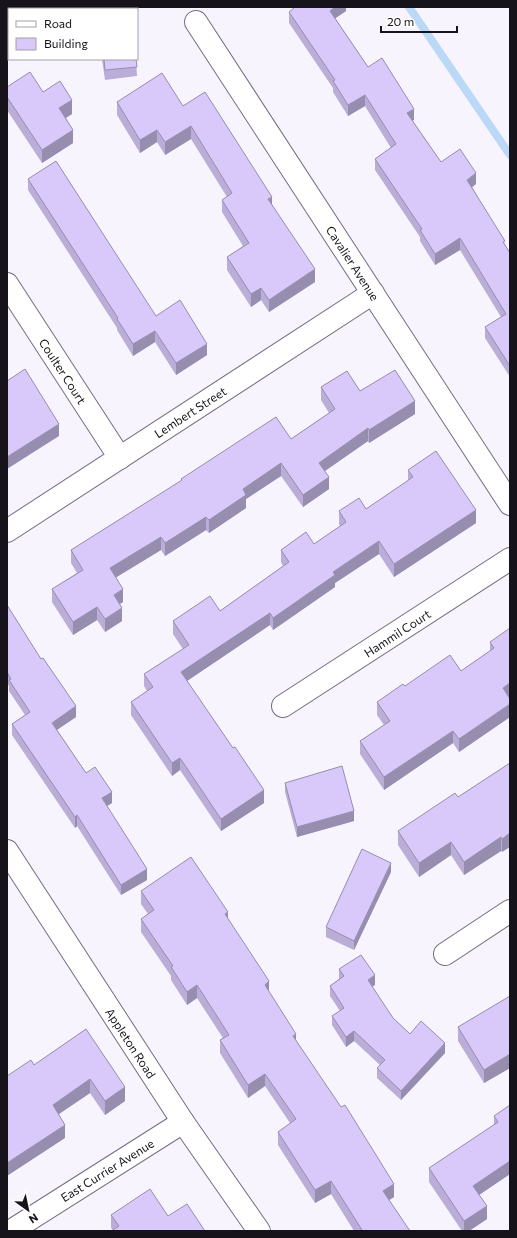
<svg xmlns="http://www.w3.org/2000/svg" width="517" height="1238" viewBox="0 0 517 1238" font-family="Commissioner,sans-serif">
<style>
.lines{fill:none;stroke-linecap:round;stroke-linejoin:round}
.stream{stroke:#bbd8f6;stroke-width:8}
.street-casing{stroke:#736d81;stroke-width:24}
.street{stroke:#fff;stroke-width:22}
.wall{fill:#baadd7}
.shaded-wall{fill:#978daf}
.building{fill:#d8c9fa;stroke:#978daf}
.labels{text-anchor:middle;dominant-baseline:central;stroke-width:3.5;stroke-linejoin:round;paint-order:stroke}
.street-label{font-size:12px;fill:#16131b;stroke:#fff}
</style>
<rect width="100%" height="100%" fill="#f7f4fe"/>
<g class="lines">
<!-- stream -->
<path class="stream" d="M409,7L510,155"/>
<!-- street casing -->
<g class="street-casing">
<g id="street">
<path d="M196,22L510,504"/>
<path d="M7,284L120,458"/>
<path d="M7,531L373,293"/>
<path d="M283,706L510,559"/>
<path d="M7,851L183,1122L259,1231"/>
<path d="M445,954L510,911"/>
<path d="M11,1231L183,1122"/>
</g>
</g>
<!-- street -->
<use href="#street" class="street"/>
</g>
<!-- wall -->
<g class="wall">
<path d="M346,7V11L335,18L368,67L414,120H412L441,162L476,184L472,187L510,253V377L485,338V327L501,317L460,250L435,265L420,241V237L375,170V159L391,148L365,106L348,116L333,92V88L289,23V12Z"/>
<path d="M102,59H136L137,76L105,80Z"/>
<path d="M7,87L43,92L72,114L66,118L73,143L42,163L7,110Z"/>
<path d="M117,102L183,106L272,204L315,282L269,312L261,300L251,307L227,270V257L243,246L222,212V200L227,197L191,139L165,155L157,142L140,153L117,115Z"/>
<path d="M28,179L156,316L207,355L176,375L155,342L133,356L117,330V328L28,190Z"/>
<path d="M321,387L360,391L415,414L369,443L368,441L325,471L329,489L303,507L281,476L246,499V508L209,533L206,530L165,556L161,550L115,578L123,602L119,604L122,621L105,632L97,620L73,635L52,602V589L77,573L71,563V550L181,481V479L291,439L329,413L321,400Z"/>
<path d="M408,470L476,523L394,577L379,554L335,583V587L273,630L270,625L187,681L264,803L221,831L180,770L172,776L131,715V702L147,691L144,686V674L183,649L173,634V621L220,611L283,566L281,562V550L314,544L340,526L339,524V511L366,509L408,481Z"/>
<path d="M7,605L76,717L57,730L86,773L112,803L107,806L147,880L121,895L77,826L75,828L12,735V724L25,715L9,691V686L7,683Z"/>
<path d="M510,628L509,697L510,699V717L459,752L453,743L384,790L360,754V741L384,725L377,715V702L405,686L461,671L490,651V642Z"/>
<path d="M510,763L502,852L501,851L464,875L451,855L419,877L398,845V831L458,797Z"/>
<path d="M285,783L354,821L297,837L285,792Z"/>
<path d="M391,872L354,950L326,937V927Z"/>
<path d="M141,891L228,919L296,1040L394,1197L389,1200L410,1231H354L331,1194L315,1203L278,1145V1132L290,1123L265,1086L248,1098L220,1053V1040L223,1038L197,998L187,1005L171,980V976L141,932V919L148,914L141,904Z"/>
<path d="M339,969L375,985L372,987L393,1018L410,1034L445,1053L401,1100L377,1078V1068L380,1065L354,1041L346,1047L332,1025V1016L340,1011L330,996V986L339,979Z"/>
<path d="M510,996V1068L484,1083L458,1041V1027Z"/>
<path d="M86,1029L125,1101L105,1115L90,1093L59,1114L65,1138L34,1065Z"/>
<path d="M510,1105V1174L479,1195L487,1219L469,1231H462L429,1182V1168L494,1125V1116Z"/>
<path d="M111,1215L168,1216L113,1230L111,1228Z"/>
</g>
<!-- shaded-wall -->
<g class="shaded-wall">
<path d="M335,7H346V11L330,22V11Z"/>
<path d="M365,95V106L348,116V105Z"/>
<path d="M72,100V114L59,122V108Z"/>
<path d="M414,109V120L407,124V113Z"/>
<path d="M191,126V139L165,155V142Z"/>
<path d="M73,130V143L42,163V150Z"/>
<path d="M157,130V142L140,153V140Z"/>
<path d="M476,173V184L467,191V180Z"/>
<path d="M272,197V209L268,199Z"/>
<path d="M460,238V250L435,265V254Z"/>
<path d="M315,269V282L269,312V300Z"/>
<path d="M261,288V300L251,307V294Z"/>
<path d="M155,331V342L133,356V344Z"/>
<path d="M207,344V355L176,375V363Z"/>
<path d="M415,401V414L369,443V430Z"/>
<path d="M59,424V436L7,469V457Z"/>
<path d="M368,428V441L319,475V463Z"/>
<path d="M281,463V476L246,499V508L209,533V520L243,489Z"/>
<path d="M329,477V489L303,507V495Z"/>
<path d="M476,510V523L394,577V564Z"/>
<path d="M206,517V530L165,556V543Z"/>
<path d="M161,537V550L110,581V568Z"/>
<path d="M379,541V554L335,583V587L273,630V618L333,572Z"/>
<path d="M123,589V602L114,608V595Z"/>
<path d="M97,607V620L73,635V622Z"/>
<path d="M122,608V621L105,632V619Z"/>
<path d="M270,613V625L181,685V672Z"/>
<path d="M510,683V696L503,701V688Z"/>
<path d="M510,704V717L459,752V739Z"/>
<path d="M76,706V717L52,733V723Z"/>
<path d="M453,731V743L384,790V777Z"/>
<path d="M180,758V770L172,776V763Z"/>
<path d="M264,790V803L221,831V819Z"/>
<path d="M112,792V803L102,809V798Z"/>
<path d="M354,811V821L297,837V827Z"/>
<path d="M77,815V826L75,828V817Z"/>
<path d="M510,833V847L502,852V839Z"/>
<path d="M501,837V851L464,875V862Z"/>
<path d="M451,842V855L419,877V863Z"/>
<path d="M391,863V872L354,950V941Z"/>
<path d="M147,869V880L121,895V885Z"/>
<path d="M228,912V925L225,914Z"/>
<path d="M375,975V985L368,989V980Z"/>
<path d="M269,981V994L265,985Z"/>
<path d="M197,985V998L187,1005V992Z"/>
<path d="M354,1031V1041L346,1047V1037Z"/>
<path d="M296,1034V1047L293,1036Z"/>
<path d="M445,1043V1053L401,1100V1091Z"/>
<path d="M510,1054V1068L484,1083V1070Z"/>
<path d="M265,1074V1086L248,1098V1085Z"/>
<path d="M90,1079V1093L53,1118V1105Z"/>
<path d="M125,1087V1101L105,1115V1101Z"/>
<path d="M65,1125V1138L7,1176V1163Z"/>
<path d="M510,1161V1174L473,1199V1186Z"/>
<path d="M331,1181V1194L315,1203V1190Z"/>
<path d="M394,1184V1197L383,1204V1191Z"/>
<path d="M487,1206V1219L469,1231H464V1221Z"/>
</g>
<!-- building -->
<g class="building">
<rect x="98" y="7" width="32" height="2"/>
<path d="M295,7H335L330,11L368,67L382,58L414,109L407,113L441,162L460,149L476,173L467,180L505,241L503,242L510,253V366L485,327L506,314L460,238L435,254L420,230L422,229L375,159L396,144L365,95L348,105L333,81L335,80L289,12Z"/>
<path d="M104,59H136L137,67L105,70Z"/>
<path d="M30,72L43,92L60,81L72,100L59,108L73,130L42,150L7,97V87Z"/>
<path d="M162,73L183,106L205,92L272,197L268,199L315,269L269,300L261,288L251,294L227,257L249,243L222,200L232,193L191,126L165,142L157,130L140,140L117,102Z"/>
<path d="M56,161L156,316L180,300L207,344L176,363L155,331L133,344L117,319L118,318L28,179Z"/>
<path d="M25,369L59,424L7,457V381Z"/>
<path d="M395,370L415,401L369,430L368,428L319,463L329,477L303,495L281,463L243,489L246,495L209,520L206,517L165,543L161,537L110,568L123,589L114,595L122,608L105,619L97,607L73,622L52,589L83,570L71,550L182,480L181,479L276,417L291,439L335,409L321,387L347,371L360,391Z"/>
<path d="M436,451L476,510L394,564L379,541L333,572L335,575L273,618L270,613L181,672L233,748L235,747L264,790L221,819L180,758L172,763L131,702L153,687L144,674L189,645L173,621L210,596L220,611L289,562L281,550L306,532L314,544L346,522L339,511L359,498L366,509L413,477L408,470Z"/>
<path d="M7,605L41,659L43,658L76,706L52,723L86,773L95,767L112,792L102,798L147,869L121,885L77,815L75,817L12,724L30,712L9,680L11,679L7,672Z"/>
<path d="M510,628V683L503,688L510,699V704L459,739L453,731L384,777L360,741L390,721L377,702L403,684L405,686L450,655L461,671L494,648L490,642Z"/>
<path d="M510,763V833L502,839L501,837L464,862L451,842L419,863L398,831L455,793L458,797Z"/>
<path d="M342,766L354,811L297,827L285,783Z"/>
<path d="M362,849L391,863L354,941L326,927Z"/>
<path d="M191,857L228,912L225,914L269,981L265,985L296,1034L293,1036L341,1107L345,1105L394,1184L383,1191L410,1231H361L362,1230L331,1181L315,1190L278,1132L296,1119L265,1074L248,1085L220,1040L229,1035L197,985L187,992L171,967L173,966L141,919L154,910L141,891Z"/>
<path d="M361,955L375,975L368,980L393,1018L410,1034L421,1021L445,1043L401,1091L377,1068L385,1060L354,1031L346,1037L332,1016L344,1008L330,986L344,976L339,969Z"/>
<path d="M510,996V1054L484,1070L458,1027Z"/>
<path d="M86,1029L125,1087L105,1101L90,1079L53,1105L65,1125L7,1163V1076L31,1060L34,1065Z"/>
<path d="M510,1105V1161L473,1186L487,1206L464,1221L429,1168L498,1122L494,1116Z"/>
<path d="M150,1189L168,1216L187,1204L205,1231H111L119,1226L111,1215Z"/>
</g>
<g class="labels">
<!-- street labels -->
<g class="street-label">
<text transform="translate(353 263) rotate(57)">Cavalier Avenue</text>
<text transform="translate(63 371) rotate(57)">Coulter Court</text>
<text transform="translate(190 412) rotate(-33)">Lembert Street</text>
<text transform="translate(397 633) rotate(-33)">Hammil Court</text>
<text transform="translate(131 1043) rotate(57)">Appleton Road</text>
<text transform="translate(107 1170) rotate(-32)">East Currier Avenue</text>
</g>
</g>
<!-- border -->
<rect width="517" height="1238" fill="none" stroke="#16131b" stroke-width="16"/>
<!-- legend -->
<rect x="8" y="8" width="130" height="52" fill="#ffffff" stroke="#a2a1a4"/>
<rect x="16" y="21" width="20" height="6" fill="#ffffff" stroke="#a2a1a4"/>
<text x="44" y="28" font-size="12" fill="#16131b">Road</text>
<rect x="16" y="38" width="20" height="12" fill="#d8c9fa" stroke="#a2a1a4"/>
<text x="44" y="48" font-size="12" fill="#16131b">Building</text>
<!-- north arrow -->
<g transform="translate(28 1210) rotate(147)" stroke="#ffffff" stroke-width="3" paint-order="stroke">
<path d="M0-3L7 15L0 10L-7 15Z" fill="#16131b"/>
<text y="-6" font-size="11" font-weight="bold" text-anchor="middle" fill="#16131b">N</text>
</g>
<!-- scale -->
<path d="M381 26v6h76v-6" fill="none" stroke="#16131b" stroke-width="2"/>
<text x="387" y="26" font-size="12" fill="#16131b" stroke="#ffffff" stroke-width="3" paint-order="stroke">20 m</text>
</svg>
